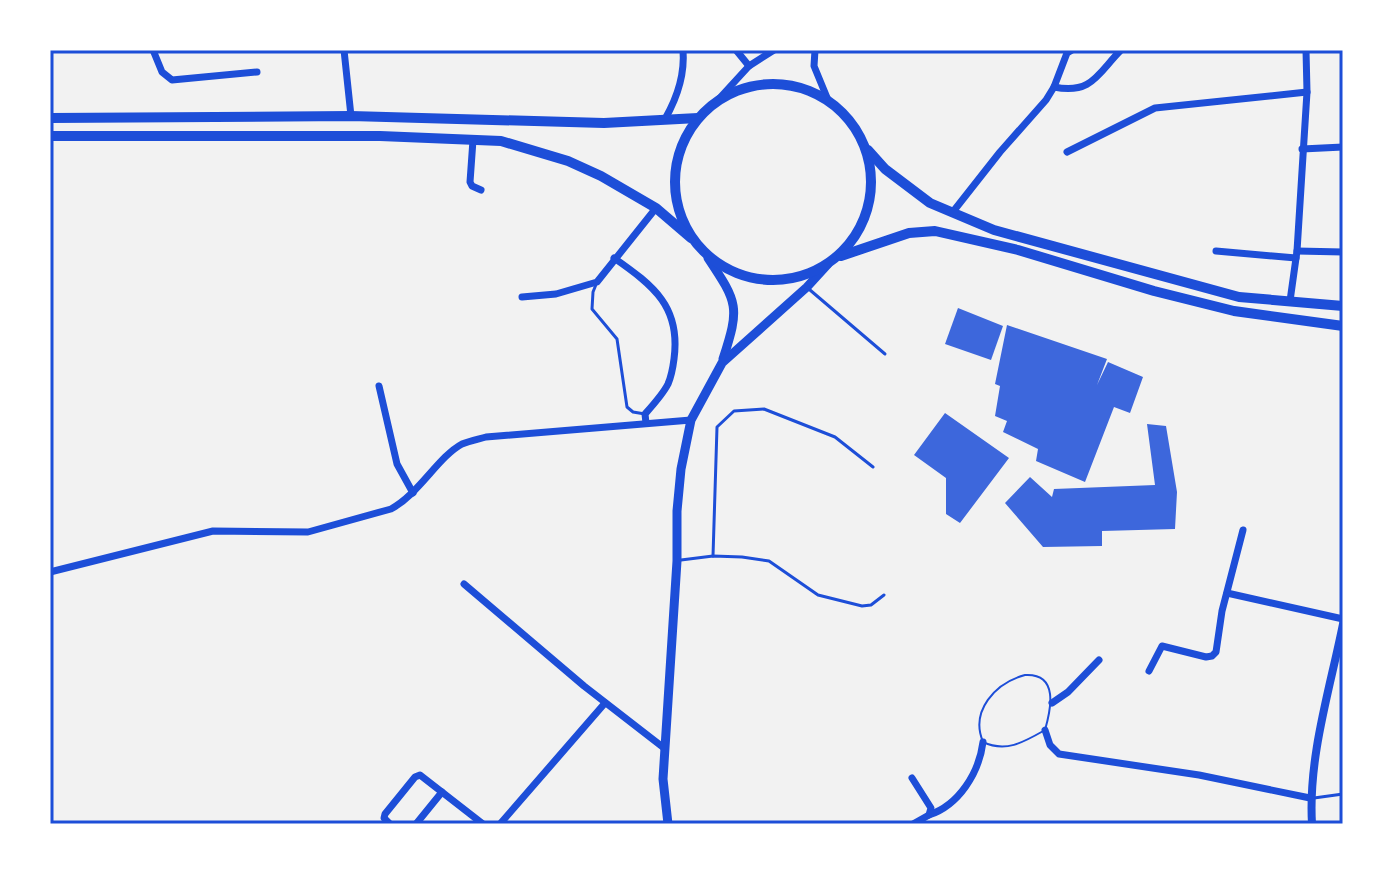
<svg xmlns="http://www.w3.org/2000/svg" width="1393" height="874" viewBox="0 0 1393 874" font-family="'Asap Condensed',sans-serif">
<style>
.building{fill:#3d67dc}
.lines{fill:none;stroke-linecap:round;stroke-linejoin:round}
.path{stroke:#1d4ed8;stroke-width:2}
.service{stroke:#1d4ed8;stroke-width:3}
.minor{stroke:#1d4ed8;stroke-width:7}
.tertiary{stroke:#1d4ed8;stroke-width:8}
.secondary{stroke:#1d4ed8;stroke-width:9}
.primary{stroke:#1d4ed8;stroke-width:10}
.neatline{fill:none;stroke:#1d4ed8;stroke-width:3}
</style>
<rect width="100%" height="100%" fill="#f2f2f2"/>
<!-- building -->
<g class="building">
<path d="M958,308L1003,326L991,360L945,344Z"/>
<path d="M1007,325L1107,359L1097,385L1108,362L1143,377L1130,413L1114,407L1085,482L1036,461L1038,449L1003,432L1007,421L995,416L1000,386L995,384Z"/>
<path d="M945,413L1009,458L960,523L946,514V478L914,455Z"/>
<path d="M1147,424L1166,426L1177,492L1175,529L1102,531V546L1043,547L1005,503L1030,477L1052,497L1054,489L1155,485Z"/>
</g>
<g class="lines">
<!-- path -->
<path class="path" d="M1025,675C1059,673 1051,709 1045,730C1024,742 1006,753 983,742C970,711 995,683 1025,675Z"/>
<!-- service -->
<g class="service">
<path d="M597,282L593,292L592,309L617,339L627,407L633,412L645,414"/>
<path d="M810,290L885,354"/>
<path d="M713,556L717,427L734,411L764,409L835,437L873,467"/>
<path d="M681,560L713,556L742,557L769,561L818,595L862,606L871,605L884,595"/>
<path d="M1314,798L1343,794"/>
</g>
<!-- minor -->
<g class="minor">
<path d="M153,50L162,72L172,80L257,72"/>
<path d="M344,50L351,116"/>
<path d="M736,50L749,66"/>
<path d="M815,50L814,66L828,100"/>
<path d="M1054,87C1092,95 1098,73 1121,50"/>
<path d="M716,102L749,66L774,50"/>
<path d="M665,119C677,98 685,75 683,50"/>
<path d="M473,140L470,182L472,186L481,190"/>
<path d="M1302,149L1343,147"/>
<path d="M1067,152L1155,108L1307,92"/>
<path d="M952,213L1000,152L1046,100L1054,87L1067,53L1072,50"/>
<path d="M1216,251L1296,258"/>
<path d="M1297,251L1343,252"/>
<path d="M614,258C654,286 681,307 674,359C673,367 671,377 668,384C663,394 653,405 645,414L646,423"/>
<path d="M522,297L556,294L597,282L656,208"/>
<path d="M1290,301L1297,251L1307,92L1306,50"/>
<path d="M379,386L397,464L413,493"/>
<path d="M50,572L213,531L308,532L391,509C419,494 438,457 462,444C469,441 479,439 486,437L691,420"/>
<path d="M464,584L584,686L664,748"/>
<path d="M1227,593L1343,619"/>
<path d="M1149,671L1162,646L1206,657L1212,656L1216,652L1222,611L1243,530"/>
<path d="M1052,703L1068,692L1099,660"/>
<path d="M1045,730L1050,745L1059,754L1199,775L1310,798"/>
<path d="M912,778L931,808L929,815L913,824"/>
<path d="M929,815C959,805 979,773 983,742"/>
<path d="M390,824L384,818L385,814L415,777L420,775L483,824"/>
<path d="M416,824L442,792"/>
<path d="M500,824L605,703"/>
</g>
<!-- tertiary -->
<path class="tertiary" d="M1312,824C1308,757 1330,689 1343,624"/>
<!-- secondary -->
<g class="secondary">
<path d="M708,258C738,303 740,307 723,359"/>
<path d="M668,824L663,779L677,561V511L681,469L691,420L722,363L807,287L828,264"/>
</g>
<!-- primary -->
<g class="primary">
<circle cx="773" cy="182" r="98"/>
<path d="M50,118L351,116L604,123L698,118"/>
<path d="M50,136H380L501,141L568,161L601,176L656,208L691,238"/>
<path d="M868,150L885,169L930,203L994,230L1239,297L1343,306"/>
<path d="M841,256L909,233L935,231L1018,250L1154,291L1234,311L1343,326"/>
</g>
</g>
<!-- border -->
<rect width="1393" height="874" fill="none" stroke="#ffffff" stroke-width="104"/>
<rect x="52" y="52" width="1289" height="770" class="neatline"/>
</svg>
